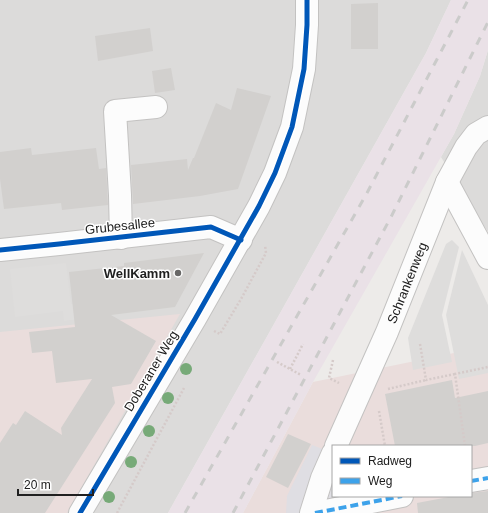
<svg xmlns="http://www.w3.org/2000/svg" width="488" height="513" viewBox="0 0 488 513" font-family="Helvetica,sans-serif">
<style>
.residential{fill:#dcdbda}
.commercial{fill:#eadddc;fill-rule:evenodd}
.industrial{fill:#eae1e7}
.parking{fill:#dedddc}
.plaza{fill:#dfdee3}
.building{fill:#d2d0ce}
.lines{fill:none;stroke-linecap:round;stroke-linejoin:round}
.minor-casing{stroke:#c3c2c1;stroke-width:24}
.path{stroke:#d5cac9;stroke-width:2.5;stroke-dasharray:2 2;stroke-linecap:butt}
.minor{stroke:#fcfcfc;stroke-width:22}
.rail{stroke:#cbcbca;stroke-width:3;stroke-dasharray:8 8;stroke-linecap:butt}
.quiet{stroke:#3da2ea;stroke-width:4;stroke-dasharray:8 4;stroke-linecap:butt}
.cycleway-casing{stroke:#fff;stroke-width:8}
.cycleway{stroke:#0057b8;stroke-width:5}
.tree{fill:#77aa78}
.poi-dot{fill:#686766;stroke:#fff;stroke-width:1.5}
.labels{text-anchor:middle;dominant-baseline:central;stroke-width:3;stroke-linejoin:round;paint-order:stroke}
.street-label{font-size:13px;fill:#202020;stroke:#fff}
.poi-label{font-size:13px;font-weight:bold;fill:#202020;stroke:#fff;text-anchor:end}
</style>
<rect width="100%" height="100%" fill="#edebe9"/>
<!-- residential -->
<g class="residential">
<path d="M0,0H451L426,53L168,513H0Z"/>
<path d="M488,50V232L441,157L454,134L480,76Z"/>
</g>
<!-- commercial -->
<g class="commercial">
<path d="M180,314L67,513H0V332Z"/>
<path d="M488,346V513H243L313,382ZM333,446H471V496H333Z"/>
</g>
<!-- industrial -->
<path class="industrial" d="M451,0H488V50L480,76L454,134L313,382L243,513H168L426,53Z"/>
<!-- parking -->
<g class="parking">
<path d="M452,240L459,247L442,315L452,362L413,370L408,338L446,244Z"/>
<path d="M462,250L488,305V373L459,379L446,315Z"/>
<path d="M66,263L71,304L99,301L100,316L64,321L63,311L15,317L10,269Z"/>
</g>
<!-- plaza -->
<path class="plaza" d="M312,445L333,453V496H337L333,509L334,513H286L287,496Z"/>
<!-- building -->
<g class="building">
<path d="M378,3V49H351V4Z"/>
<path d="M150,28L153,51L98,61L95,36Z"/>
<path d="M171,68L175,90L155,93L152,71Z"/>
<path d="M237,88L271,96L238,189L200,196L133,204L131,165L187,159L188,170L193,158H194L216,103L231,110Z"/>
<path d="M31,148L32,155L96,148L99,169L106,168L108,205L62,210L61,203L4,209L0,179V152Z"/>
<path d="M204,253L175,307L111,315L156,341L131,384L112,387L115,403L45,513H0V443L13,423L16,425L25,411L62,435L61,428L92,379L56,383L52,351L32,353L29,332L75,327L69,272L124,266V263Z"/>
<path d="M452,380L455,398L488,391V443L475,446H395L385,394Z"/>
<path d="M288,434L311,444L288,488L266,477Z"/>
<path d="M488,491V513H418L417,503L454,496H471V493Z"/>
</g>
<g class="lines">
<!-- minor casing -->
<g class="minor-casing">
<g id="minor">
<path d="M447,182L488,258"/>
<path d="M121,238L120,195L115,111L156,107"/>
<path d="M0,250L59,244L211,227L241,240"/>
<path id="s1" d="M336,446L387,332L447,182L466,147L476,134L488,127"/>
<path d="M471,481L488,478"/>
<path d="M80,513L195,319L259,206L275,173L292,127L304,69L307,25V0"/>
<path d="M311,513L322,478L333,453"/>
<path d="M315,513L402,496"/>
</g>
</g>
<!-- path -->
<g class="path">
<path d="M214,331L220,334L241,299L266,253L265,245"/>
<path d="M420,344L426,380L455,374"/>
<path d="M333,360L329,378L339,383"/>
<path d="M277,362L301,375"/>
<path d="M290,369L303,344"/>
<path d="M388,389L426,380"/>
<path d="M379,411L385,446"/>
<path d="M465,446L455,374L488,367"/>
<path d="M117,513L184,388"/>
</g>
<!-- minor -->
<use href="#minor" class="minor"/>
<!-- rail -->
<g class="rail">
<path d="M185,513L367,193L468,0"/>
<path d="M233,513L392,215L488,22"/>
</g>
<!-- quiet -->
<g class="quiet">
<path d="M471,481L488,478"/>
<path d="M315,513L402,496"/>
</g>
<!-- cycleway casing -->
<g class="cycleway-casing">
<g id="cycleway">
<path d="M0,250L59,244L211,227L241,240"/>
<path d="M80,513L195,319L259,206L275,173L292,127L304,69L307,25V0"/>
</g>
</g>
<!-- cycleway -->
<use href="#cycleway" class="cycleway"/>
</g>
<!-- trees -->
<g class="tree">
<circle cx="186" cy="369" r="6"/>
<circle cx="168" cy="398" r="6"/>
<circle cx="149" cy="431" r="6"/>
<circle cx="131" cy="462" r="6"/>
<circle cx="109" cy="497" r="6"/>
</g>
<!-- markers -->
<circle class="poi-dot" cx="178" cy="273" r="4"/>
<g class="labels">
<!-- street labels -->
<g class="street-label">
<text transform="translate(120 226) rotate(-6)">Grubesallee</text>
<text stroke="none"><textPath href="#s1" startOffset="178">Schrankenweg</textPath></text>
<text transform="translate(151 371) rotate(-59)">Doberaner Weg</text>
</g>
<!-- poi labels -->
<g class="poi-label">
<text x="170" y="273">WellKamm</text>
</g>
</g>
<!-- legend -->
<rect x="332" y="445" width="140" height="52" fill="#ffffff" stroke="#a6a6a6"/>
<rect x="340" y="458" width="20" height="6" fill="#0057b8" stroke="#a6a6a6"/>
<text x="368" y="465" font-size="12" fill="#202020">Radweg</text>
<rect x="340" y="478" width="20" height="6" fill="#3da2ea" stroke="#a6a6a6"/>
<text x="368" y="485" font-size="12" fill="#202020">Weg</text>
<!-- scale -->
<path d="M18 489v6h75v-6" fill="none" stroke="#202020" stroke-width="2"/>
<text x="24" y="489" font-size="12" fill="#202020" stroke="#ffffff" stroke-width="3" paint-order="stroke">20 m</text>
</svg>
